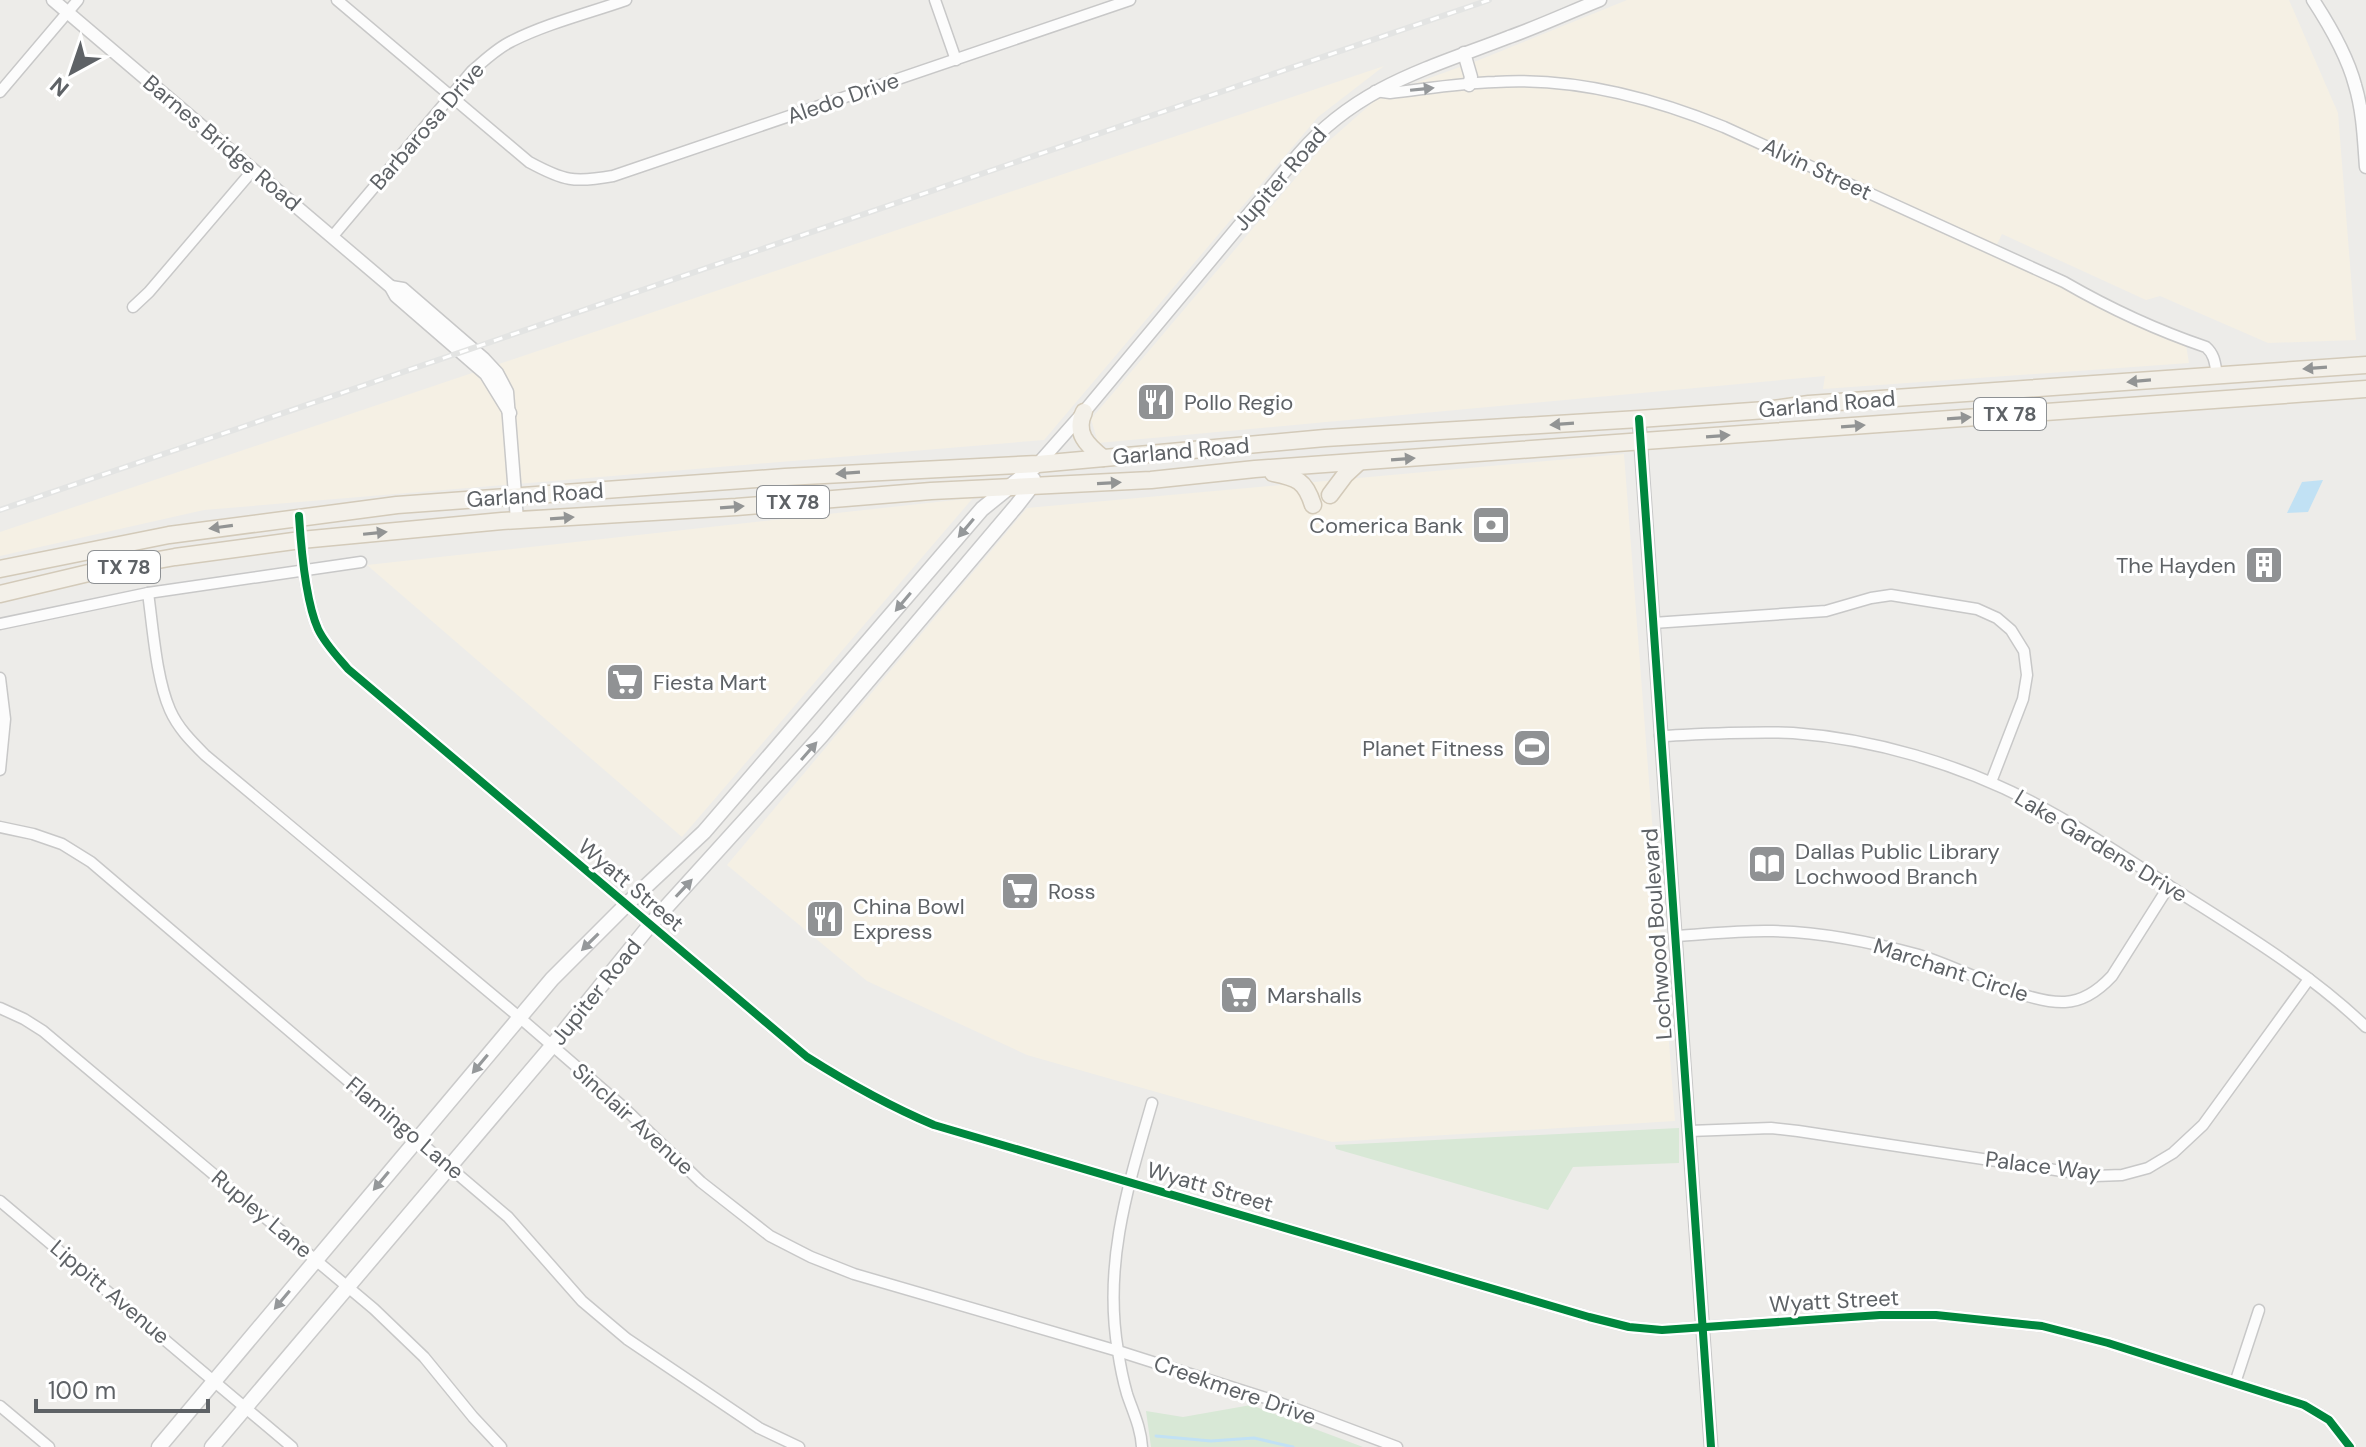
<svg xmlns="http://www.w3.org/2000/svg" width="2366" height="1447" viewBox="0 0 2366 1447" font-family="'DM Sans',sans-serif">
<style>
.commercial{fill:#f5f0e4}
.green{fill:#d8e8d6}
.water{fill:#c1e1f4}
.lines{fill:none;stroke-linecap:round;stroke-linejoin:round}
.stream{stroke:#c1e1f4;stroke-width:3}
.minor-casing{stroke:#c8c8c8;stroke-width:13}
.tertiary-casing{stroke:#c8c8c8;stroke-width:15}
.secondary-casing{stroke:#cacaca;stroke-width:17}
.primary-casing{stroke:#d3cab9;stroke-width:19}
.minor{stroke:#fcfcfc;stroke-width:10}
.tertiary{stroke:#fcfcfc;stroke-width:12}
.secondary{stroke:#fcfcfc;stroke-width:14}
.primary{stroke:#f3f0e9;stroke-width:16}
.rail-casing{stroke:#e3e4e3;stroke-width:6}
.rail{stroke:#fff;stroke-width:3;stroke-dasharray:9;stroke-linecap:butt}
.cycleway-casing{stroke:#fff;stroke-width:13}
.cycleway{stroke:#00873e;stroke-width:8}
.oneway{fill:#95989a}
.oneway2{fill:#929494}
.labels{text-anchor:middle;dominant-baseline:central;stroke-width:6;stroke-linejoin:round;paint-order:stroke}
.shield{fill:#fff;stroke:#8e9194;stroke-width:2}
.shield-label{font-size:20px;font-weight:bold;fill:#5e6266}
.street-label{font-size:22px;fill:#5e6266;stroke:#fff}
.poi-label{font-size:22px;fill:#5e6266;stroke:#fff;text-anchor:start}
</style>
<rect width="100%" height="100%" fill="#edece9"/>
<!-- commercial -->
<g class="commercial">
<path d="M1627,0H2289L2338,113L2356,340L2268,343L2160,296L2146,300L2002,234L1992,255L2186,345L2189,363L1823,389L1825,376L1098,443L1091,419L1322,147L1380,96L1479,60Z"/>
<path d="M1384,66L1318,117L1044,440L204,510L0,556V532Z"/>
<path d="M1624,454L1675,1121L1332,1142L1027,1055L867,981L727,865L1027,508Z"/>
<path d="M973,498L682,837L367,565Z"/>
</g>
<!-- green -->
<g class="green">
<path d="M1679,1128V1163L1573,1167L1548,1210L1336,1149L1335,1145Z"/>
<path d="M1251,1405L1363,1447H1151L1146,1411L1183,1417Z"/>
</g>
<!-- water -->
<path class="water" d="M2323,480L2308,512L2287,513L2302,482Z"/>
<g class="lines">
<!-- stream -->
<path class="stream" d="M1156,1436L1211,1441L1254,1438L1293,1447"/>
<!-- minor casing -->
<g class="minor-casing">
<g id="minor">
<path d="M337,0L529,162C564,181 574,183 613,176L1130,0"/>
<path d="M935,0L956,60"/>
<path d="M1375,91L1390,93C1425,89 1460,83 1495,82C1572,77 1653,98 1724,127L2064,282C2109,308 2156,330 2206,347C2215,355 2215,364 2217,375"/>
<path d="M0,92L78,0"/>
<path d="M332,237L472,71C485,60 497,48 512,41C548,23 589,13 626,0"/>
<path d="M133,307L149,292L253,170"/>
<path d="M299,516C301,547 306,602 318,629C325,644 337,656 348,669L807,1057C848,1083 889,1106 934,1125L1589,1317L1629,1327L1662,1330L1880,1315H1936L2042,1326L2108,1343L2304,1405L2329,1420L2350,1447"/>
<path d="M148,593C153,628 156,678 170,710C178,728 191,741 205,755L519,1017L622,1106L701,1182L770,1236L811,1257L854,1274L1118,1351L1272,1400L1397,1447"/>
<path d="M1653,623L1826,611L1871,598L1891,595L1977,609L1997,618L2011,630L2024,651L2027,675L2023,699L1991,782"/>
<path d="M0,624L148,593L361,562"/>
<path d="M0,678L5,719L0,770"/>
<path d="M1660,736C1705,734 1749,731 1793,733C1875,739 1958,764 2030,801C2084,829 2135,864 2185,896C2248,936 2312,975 2366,1027"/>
<path d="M0,827L33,834L62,844L91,862L508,1217L582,1301L627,1339L759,1428L799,1447"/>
<path d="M1675,936C1708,934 1741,930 1773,931C1822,932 1872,942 1919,955C1959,967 2026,1004 2065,1002C2084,1001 2099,990 2112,976L2169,886"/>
<path d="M0,1008L24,1019L43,1031L374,1309L424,1357L473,1417L501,1447"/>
<path d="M1689,1131L1771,1128L1798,1131L2095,1176L2122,1175L2148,1168L2173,1153L2203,1125L2309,979"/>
<path d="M0,1201L292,1447"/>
<path d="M2235,1383L2259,1310"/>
<path d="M0,1406L49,1447"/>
<path d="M1142,1447C1141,1428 1133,1412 1127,1394C1123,1380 1120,1365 1118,1351C1103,1264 1128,1186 1152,1103"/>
</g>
</g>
<!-- tertiary casing -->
<g class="tertiary-casing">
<g id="tertiary">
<path d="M53,0L391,287L396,296L486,374L510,413"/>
<path d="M2313,0C2330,26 2347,55 2355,85C2363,111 2364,140 2366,167"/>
<path d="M1464,53L1471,77L1469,85"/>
<path d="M391,287L403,289L484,359L497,373L507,392L517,520"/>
<path d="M1639,419L1711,1447"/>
<path d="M1038,464L1084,412L1299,154C1358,86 1429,68 1509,37C1540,26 1570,12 1600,0"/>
</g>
</g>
<!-- secondary casing -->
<g class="secondary-casing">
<g id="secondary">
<path d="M159,1447L552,979L627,904L704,832L982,509L1038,464"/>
<path d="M212,1447L552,1046L650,925L822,735L1017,505L1031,487L1033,479"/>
</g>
</g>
<!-- primary casing -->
<g class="primary-casing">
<g id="primary">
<path d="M1084,412C1074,433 1087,445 1103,458"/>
<path d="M1273,473C1297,478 1305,480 1313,505"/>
<path d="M1330,495L1345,475L1359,462"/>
<path d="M0,569L169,535L397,505L785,477L1038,464L1325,438L1639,419L1766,410L1809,404L2366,365"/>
<path d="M0,594L97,571L175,557L301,540L502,521L736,507L931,491L1151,480L1255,469L2366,389"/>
</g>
</g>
<!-- minor -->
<use href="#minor" class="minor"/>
<!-- tertiary -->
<use href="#tertiary" class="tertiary"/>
<!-- secondary -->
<use href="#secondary" class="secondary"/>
<!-- primary -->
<use href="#primary" class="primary"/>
<!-- rail casing -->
<g class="rail-casing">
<path id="rail" d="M0,510L1489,0"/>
</g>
<!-- rail -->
<use href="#rail" class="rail"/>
<!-- cycleway casing -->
<g class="cycleway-casing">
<g id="cycleway">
<path d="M1639,419L1711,1447"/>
<path d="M299,516C301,547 306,602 318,629C325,644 337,656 348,669L807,1057C848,1083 889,1106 934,1125L1589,1317L1629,1327L1662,1330L1880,1315H1936L2042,1326L2108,1343L2304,1405L2329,1420L2350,1447"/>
</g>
</g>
<!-- cycleway -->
<use href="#cycleway" class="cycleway"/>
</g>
<!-- one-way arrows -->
<defs><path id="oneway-solid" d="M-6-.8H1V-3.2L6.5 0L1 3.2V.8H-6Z" transform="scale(2)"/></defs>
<g class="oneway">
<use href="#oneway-solid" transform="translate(1422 89) rotate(-6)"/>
<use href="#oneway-solid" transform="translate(966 528) rotate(130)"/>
<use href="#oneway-solid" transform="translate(903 602) rotate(130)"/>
<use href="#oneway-solid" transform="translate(809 751) rotate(-49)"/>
<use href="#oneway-solid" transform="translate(684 888) rotate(-47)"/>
<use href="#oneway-solid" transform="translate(590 942) rotate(135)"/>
<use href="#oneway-solid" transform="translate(480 1064) rotate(130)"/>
<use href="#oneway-solid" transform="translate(381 1181) rotate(130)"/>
<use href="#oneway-solid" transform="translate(282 1300) rotate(130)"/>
</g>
<g class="oneway2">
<use href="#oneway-solid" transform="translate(2315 368) rotate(176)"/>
<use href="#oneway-solid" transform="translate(2139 381) rotate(175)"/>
<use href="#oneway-solid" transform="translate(1959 418) rotate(-4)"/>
<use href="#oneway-solid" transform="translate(1562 424) rotate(176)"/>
<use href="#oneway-solid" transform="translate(1853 426) rotate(-4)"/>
<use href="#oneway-solid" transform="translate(1718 436) rotate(-4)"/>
<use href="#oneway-solid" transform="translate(1403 459) rotate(-4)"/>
<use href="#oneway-solid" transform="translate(848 473) rotate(176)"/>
<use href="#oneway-solid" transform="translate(1109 483) rotate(-3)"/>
<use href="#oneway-solid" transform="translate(732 507) rotate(-4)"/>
<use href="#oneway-solid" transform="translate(562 518) rotate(-4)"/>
<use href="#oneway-solid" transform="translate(221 527) rotate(172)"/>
<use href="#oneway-solid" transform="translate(375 533) rotate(-6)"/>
</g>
<!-- icons -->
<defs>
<g id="restaurant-square" transform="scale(2)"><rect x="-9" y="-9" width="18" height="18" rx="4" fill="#909294" stroke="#fff"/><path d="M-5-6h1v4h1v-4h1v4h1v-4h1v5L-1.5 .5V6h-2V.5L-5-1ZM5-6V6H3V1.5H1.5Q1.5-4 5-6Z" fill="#fff"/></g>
<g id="bank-square" transform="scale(2)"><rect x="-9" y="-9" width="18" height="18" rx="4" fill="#909294" stroke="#fff"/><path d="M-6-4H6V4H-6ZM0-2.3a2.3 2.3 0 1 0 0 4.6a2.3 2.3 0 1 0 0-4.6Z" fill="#fff"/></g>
<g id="building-square" transform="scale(2)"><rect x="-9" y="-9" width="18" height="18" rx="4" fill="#909294" stroke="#fff"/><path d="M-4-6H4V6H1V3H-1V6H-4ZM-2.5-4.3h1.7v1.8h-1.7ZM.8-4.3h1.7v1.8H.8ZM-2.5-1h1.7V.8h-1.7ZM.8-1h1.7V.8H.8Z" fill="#fff"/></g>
<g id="supermarket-square" transform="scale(2)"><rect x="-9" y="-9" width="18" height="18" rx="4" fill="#909294" stroke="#fff"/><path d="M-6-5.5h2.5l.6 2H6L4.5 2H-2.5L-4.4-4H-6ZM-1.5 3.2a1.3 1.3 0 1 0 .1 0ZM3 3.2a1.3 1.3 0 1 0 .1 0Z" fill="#fff"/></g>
<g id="stadium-square" transform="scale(2)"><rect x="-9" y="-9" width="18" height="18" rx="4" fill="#909294" stroke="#fff"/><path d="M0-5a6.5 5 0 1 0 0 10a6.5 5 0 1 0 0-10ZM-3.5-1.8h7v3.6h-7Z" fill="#fff"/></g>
<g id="library-square" transform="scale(2)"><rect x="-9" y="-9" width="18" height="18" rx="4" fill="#909294" stroke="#fff"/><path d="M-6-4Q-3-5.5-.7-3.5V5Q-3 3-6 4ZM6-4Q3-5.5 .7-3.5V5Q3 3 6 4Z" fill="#fff"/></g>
</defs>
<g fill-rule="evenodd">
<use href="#restaurant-square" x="1156" y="402"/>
<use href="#bank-square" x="1491" y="525"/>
<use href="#building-square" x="2264" y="565"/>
<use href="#supermarket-square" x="625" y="682"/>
<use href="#stadium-square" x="1532" y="748"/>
<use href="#library-square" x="1767" y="864"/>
<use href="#supermarket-square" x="1020" y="891"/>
<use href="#restaurant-square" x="825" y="919"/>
<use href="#supermarket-square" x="1239" y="995"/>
</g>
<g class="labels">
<!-- shield labels -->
<g class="shield">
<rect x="1974" y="398" width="72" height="32" rx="6"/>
<rect x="757" y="486" width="72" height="32" rx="6"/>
<rect x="88" y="551" width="72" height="32" rx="6"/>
</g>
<g class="shield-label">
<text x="2010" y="414">TX 78</text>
<text x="793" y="502">TX 78</text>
<text x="124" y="567">TX 78</text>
</g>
<!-- street labels -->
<g class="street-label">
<text transform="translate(843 98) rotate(-19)">Aledo Drive</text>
<text transform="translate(427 126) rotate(-49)">Barbarosa Drive</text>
<text transform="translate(222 143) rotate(40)">Barnes Bridge Road</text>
<text transform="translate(1817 169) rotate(25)">Alvin Street</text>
<text transform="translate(1280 179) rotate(-49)">Jupiter Road</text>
<text transform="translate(1827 404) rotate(-5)">Garland Road</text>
<text transform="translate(1181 451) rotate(-5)">Garland Road</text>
<text transform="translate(535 495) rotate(-4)">Garland Road</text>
<text transform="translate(2101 846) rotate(31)">Lake Gardens Drive</text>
<text transform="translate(631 885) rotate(40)">Wyatt Street</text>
<text transform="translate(1657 934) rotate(-94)">Lochwood Boulevard</text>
<text transform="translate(1951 970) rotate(18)">Marchant Circle</text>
<text transform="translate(596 992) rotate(-51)">Jupiter Road</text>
<text transform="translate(633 1119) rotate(42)">Sinclair Avenue</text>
<text transform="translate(405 1128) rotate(40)">Flamingo Lane</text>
<text transform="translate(2043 1166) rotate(7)">Palace Way</text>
<text transform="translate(1210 1187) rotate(16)">Wyatt Street</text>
<text transform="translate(262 1214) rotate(40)">Rupley Lane</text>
<text transform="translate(110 1292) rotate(40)">Lippitt Avenue</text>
<text transform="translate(1834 1301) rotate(-3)">Wyatt Street</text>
<text transform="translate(1235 1390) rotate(19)">Creekmere Drive</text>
</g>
<!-- poi labels -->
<g class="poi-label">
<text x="1184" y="402">Pollo Regio</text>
<text x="1463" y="525" text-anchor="end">Comerica Bank</text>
<text x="2236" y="565" text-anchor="end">The Hayden</text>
<text x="653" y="682">Fiesta Mart</text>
<text x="1504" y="748" text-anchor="end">Planet Fitness</text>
<text x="1795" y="851">Dallas Public Library<tspan x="1795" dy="25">Lochwood Branch</tspan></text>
<text x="1048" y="891">Ross</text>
<text x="853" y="906">China Bowl<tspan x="853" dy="25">Express</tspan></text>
<text x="1267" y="995">Marshalls</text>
</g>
</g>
<!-- north arrow -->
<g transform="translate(72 72) rotate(220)" stroke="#ffffff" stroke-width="6" paint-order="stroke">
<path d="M0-6L14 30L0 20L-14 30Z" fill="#5e6266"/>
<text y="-12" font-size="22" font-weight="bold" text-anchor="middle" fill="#5e6266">N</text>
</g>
<!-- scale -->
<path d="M36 1399v12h172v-12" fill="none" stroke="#5e6266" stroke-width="4"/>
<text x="48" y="1399" font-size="24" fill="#5e6266" stroke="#ffffff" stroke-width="6" paint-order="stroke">100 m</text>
</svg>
